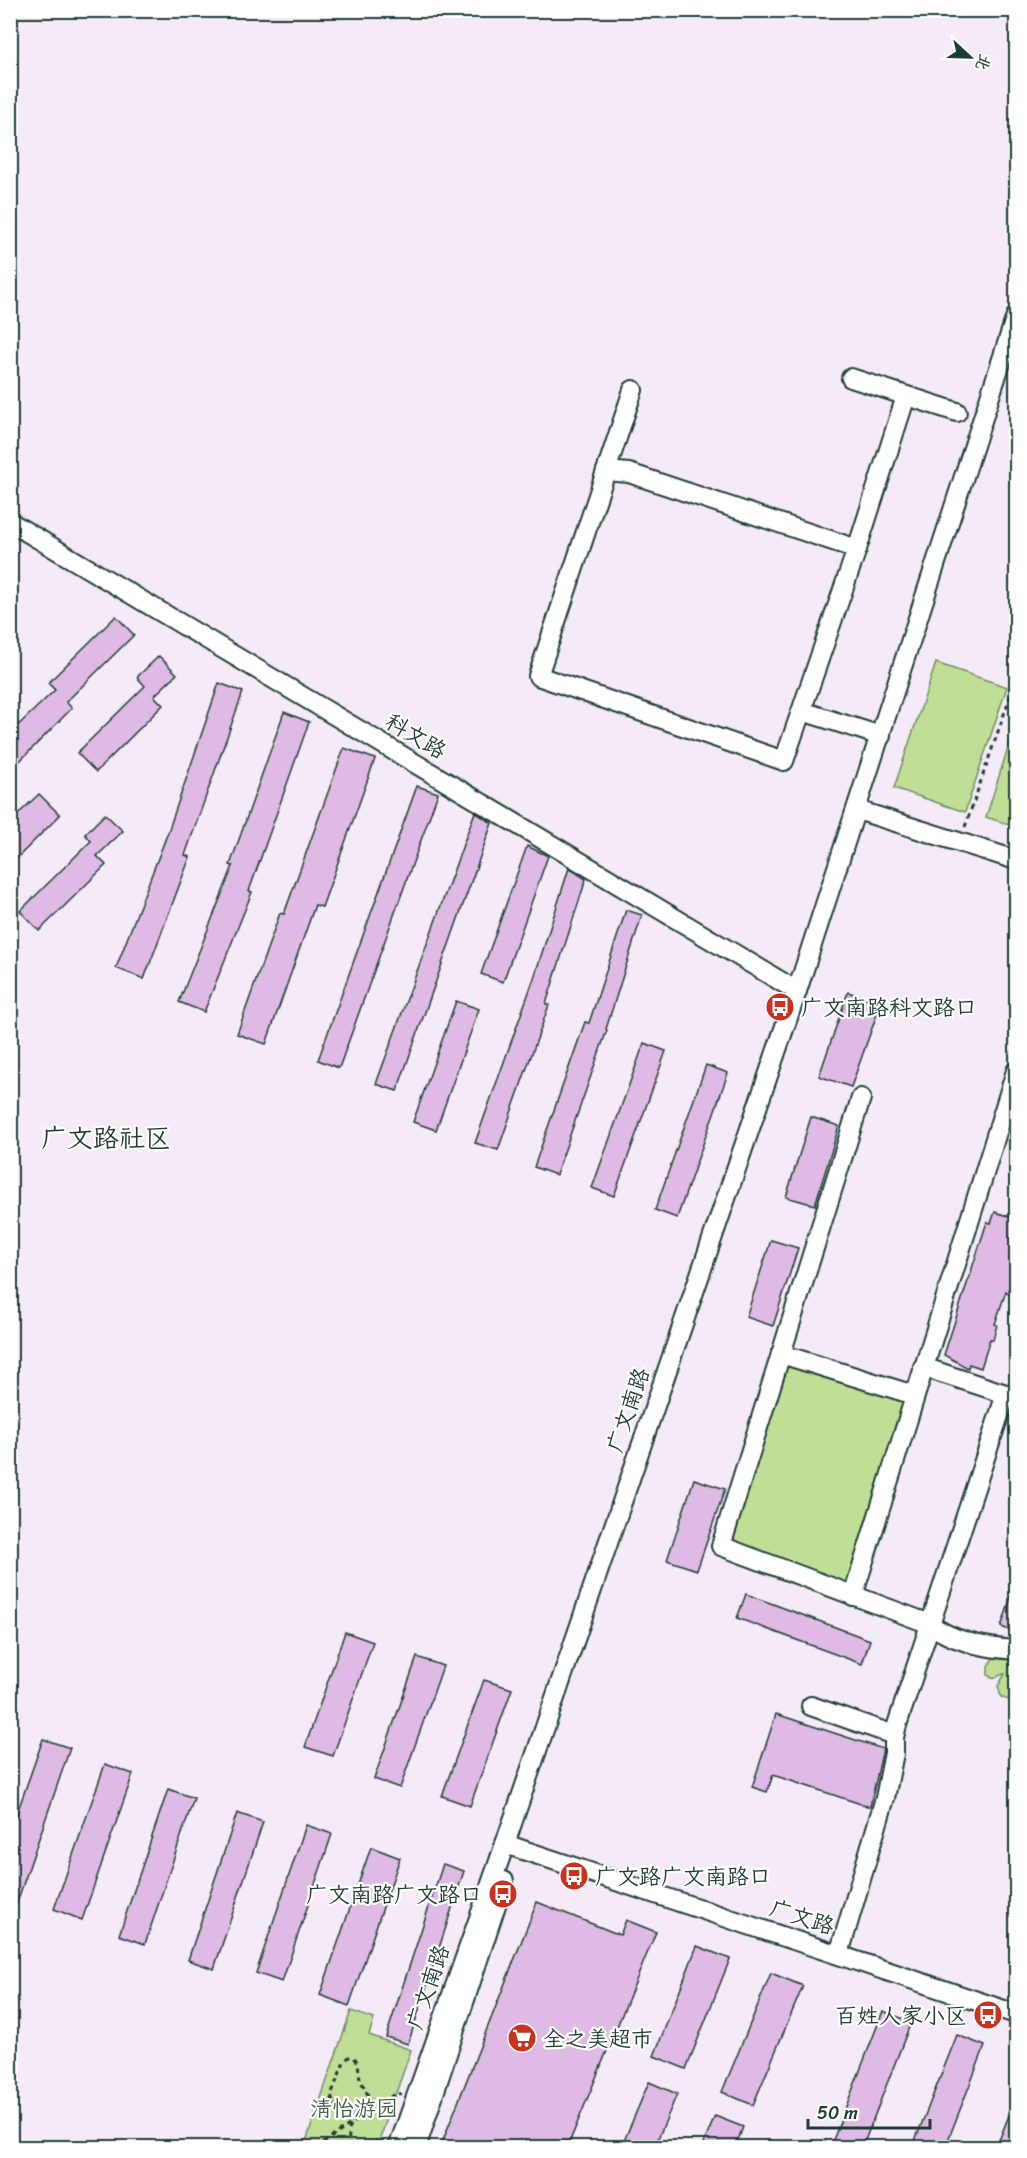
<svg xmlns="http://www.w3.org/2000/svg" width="1027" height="2158" viewBox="0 0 1027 2158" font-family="Sriracha,'LXGW WenKai TC',sans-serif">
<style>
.green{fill:#c0de96;stroke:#708e65;stroke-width:1.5}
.building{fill:#dfbae4;stroke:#1f3d34;stroke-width:1.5}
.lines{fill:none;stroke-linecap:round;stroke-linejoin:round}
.minor-casing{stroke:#1f3d34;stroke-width:22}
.path{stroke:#1f3d34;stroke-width:3;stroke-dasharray:4.5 4.5;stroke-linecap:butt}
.minor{stroke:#fff;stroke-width:18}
.labels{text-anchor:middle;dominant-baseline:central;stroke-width:4.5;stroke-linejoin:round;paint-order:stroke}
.street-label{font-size:22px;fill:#1f3d34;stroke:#fff}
.poi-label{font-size:22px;fill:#1f3d34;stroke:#fff;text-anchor:start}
.park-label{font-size:22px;fill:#3f5d48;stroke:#fff}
.quarter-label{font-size:26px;fill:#1f3d34;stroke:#fff}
</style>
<rect width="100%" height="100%" fill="#f5eaf7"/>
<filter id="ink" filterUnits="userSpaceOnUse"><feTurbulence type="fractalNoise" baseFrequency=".0167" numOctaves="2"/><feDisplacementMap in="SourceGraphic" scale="12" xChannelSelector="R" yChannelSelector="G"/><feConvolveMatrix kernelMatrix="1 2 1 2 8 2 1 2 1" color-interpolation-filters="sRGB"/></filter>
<g filter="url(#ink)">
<!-- green -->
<g class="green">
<path d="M936,663L1007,687L965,812L894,788Z"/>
<path d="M1016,723V827L986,817Z"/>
<path d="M784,1363L900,1397L905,1402L850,1587L729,1542Z"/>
<path d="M1016,1656V1703L1001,1697L998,1686L1005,1674C997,1674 999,1681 988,1675V1666L994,1657L1008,1659Z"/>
<path d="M351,2011L374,2019L369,2035L411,2050L377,2147H304Z"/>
</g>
<!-- building -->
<g class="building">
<path d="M116,616L134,635L66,702L72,708L10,771V733L55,690L48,683Z"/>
<path d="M159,656L177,674L154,696L163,705L96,772L77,753L145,686L137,677Z"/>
<path d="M219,683L243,692L185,855L190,857L144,979L116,968L168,832Z"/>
<path d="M284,712L309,722L249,891L252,892L204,1012L179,1002L233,866L230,865Z"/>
<path d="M344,748L375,759L322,907L315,905L266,1044L237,1034L280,913L284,914Z"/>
<path d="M417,786L438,793L339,1068L318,1060Z"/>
<path d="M39,794L60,815L10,865V822Z"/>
<path d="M475,812L492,823L397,1091L376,1084Z"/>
<path d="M105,814L123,831L97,856L106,865L39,931L20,911L91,841L85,834Z"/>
<path d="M527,846L548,856L503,982L481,974Z"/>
<path d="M569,868L586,879L546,1004L549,1005L498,1150L475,1143L534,978Z"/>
<path d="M626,910L642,915L606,1029L607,1030L556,1175L534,1167L585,1022L589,1023Z"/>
<path d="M848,992L881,1003L851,1087L819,1076Z"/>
<path d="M456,1001L479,1009L436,1130L413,1122Z"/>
<path d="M644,1043L666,1051L614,1196L592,1188Z"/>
<path d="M706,1065L728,1073L677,1218L655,1210Z"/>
<path d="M811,1117L839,1126L815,1205L786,1197Z"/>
<path d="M995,1212L1017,1219V1304L1006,1291L995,1324L997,1325L993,1340L990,1339L981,1368L969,1364L968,1368L944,1355L987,1222L991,1223Z"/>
<path d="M771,1240L798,1248L773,1326L746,1317Z"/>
<path d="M694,1479L725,1489L697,1570L667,1560Z"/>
<path d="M1014,1589H1017V1633L1001,1627Z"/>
<path d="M746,1594L870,1640L862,1664L737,1618Z"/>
<path d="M345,1632L373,1642L333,1756L305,1747Z"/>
<path d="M417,1657L443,1666L400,1788L374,1779Z"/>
<path d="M484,1680L512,1689L470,1806L442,1796Z"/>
<path d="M776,1714L883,1749L870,1807L773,1775L767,1792L752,1787Z"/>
<path d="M43,1739L70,1748L13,1914H10V1833Z"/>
<path d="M105,1764L133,1774L82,1920L54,1909Z"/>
<path d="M168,1789L194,1798L145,1944L119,1935Z"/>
<path d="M237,1813L263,1822L214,1969L188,1960Z"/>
<path d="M306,1825L332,1834L282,1982L256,1973Z"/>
<path d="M371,1847L400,1858L349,2006L320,1995Z"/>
<path d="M443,1864L464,1871L408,2044L386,2037Z"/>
<path d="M537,1902L620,1935L626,1920L656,1932L567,2148H440Z"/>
<path d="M697,1946L730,1959L686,2069L654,2056Z"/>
<path d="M771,1973L803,1986L753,2105L722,2092Z"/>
<path d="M883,2011L911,2022L862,2148H830Z"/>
<path d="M957,2035L985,2046L945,2148H912Z"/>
<path d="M649,2082L677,2094L654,2148H621Z"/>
<path d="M1016,2098L1017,2148H996Z"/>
<path d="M715,2116L743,2127L735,2148H702Z"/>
</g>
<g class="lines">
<!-- minor casing -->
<g class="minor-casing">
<g id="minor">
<path d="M851,378L957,412"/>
<path d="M633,390L538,676L784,761L857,549L906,396"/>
<path d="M606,471L629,473L857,549"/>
<path d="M10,522L797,991"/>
<path d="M802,711L881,736"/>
<path d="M857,810L1016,860"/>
<path d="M861,1098L721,1546L930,1624C953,1642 987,1648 1016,1650"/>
<path d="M781,1354L914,1395"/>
<path d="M923,1367L1015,1397"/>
<path d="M853,1596L1016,1071"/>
<path d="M811,1706L894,1735"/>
<path d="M505,1844L1016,2014"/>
<path d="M839,1954L885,1798L894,1753V1737L897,1725L1006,1394"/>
<path d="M398,2148L505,1844L797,991L1016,316"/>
<path d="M416,2148L504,1881"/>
</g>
</g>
<!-- path -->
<g class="path">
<path d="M965,827L1012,691"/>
<path d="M316,2148L396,2093L401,2094"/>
<path d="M348,2148L350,2122L334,2104L331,2095L344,2062L349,2057H354L358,2063L360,2079L374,2107"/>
<path d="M366,2148L380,2139"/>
</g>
<!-- minor -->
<use href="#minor" class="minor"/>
</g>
</g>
<!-- icons -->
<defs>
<g id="bus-disc" transform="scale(1.5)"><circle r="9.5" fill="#c8321e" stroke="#fff"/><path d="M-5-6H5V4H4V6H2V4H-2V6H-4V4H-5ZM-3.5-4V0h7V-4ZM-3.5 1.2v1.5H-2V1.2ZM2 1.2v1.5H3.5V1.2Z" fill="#fff"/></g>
<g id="supermarket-disc" transform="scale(1.5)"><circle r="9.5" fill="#c8321e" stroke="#fff"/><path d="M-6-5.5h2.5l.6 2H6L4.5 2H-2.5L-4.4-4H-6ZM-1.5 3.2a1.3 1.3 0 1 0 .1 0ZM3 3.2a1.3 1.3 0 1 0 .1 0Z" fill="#fff"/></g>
</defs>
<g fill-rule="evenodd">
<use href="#bus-disc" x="780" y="1007"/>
<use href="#bus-disc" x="574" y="1876"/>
<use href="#bus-disc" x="503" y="1894"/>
<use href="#bus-disc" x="988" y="2015"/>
<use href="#supermarket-disc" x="522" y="2038"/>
</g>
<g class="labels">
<!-- street labels -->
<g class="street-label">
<text transform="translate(416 736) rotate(31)">科文路</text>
<text transform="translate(628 1410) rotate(-71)">广文南路</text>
<text transform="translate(802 1917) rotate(18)">广文路</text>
<text transform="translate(428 1987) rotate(-71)">广文南路</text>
</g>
<!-- poi labels -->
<g class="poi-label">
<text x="801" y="1007">广文南路科文路口</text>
<text x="595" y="1876">广文路广文南路口</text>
<text x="482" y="1894" text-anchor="end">广文南路广文路口</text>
<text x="967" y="2015" text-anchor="end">百姓人家小区</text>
<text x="543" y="2038">全之美超市</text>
</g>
<!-- park labels -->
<g class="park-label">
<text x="354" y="2108">清怡游园</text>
</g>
<!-- quarter labels -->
<g class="quarter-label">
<text x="106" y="1138">广文路社区</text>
</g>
</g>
<!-- margin -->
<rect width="1027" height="2158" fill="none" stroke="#fff" stroke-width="36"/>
<rect x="18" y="18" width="991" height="2122" fill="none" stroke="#1f3d34" stroke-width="2" filter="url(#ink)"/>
<!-- north arrow -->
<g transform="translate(970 57) rotate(112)" stroke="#ffffff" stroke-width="4.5" paint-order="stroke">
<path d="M0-4.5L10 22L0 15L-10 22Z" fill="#1f3d34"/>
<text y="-9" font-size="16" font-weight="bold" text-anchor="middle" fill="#1f3d34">北</text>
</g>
<!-- scale -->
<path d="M808 2119v9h122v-9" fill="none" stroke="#1f3d34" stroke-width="3"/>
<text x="817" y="2119" font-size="18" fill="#1f3d34" stroke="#ffffff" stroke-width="4.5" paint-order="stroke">50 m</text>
</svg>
